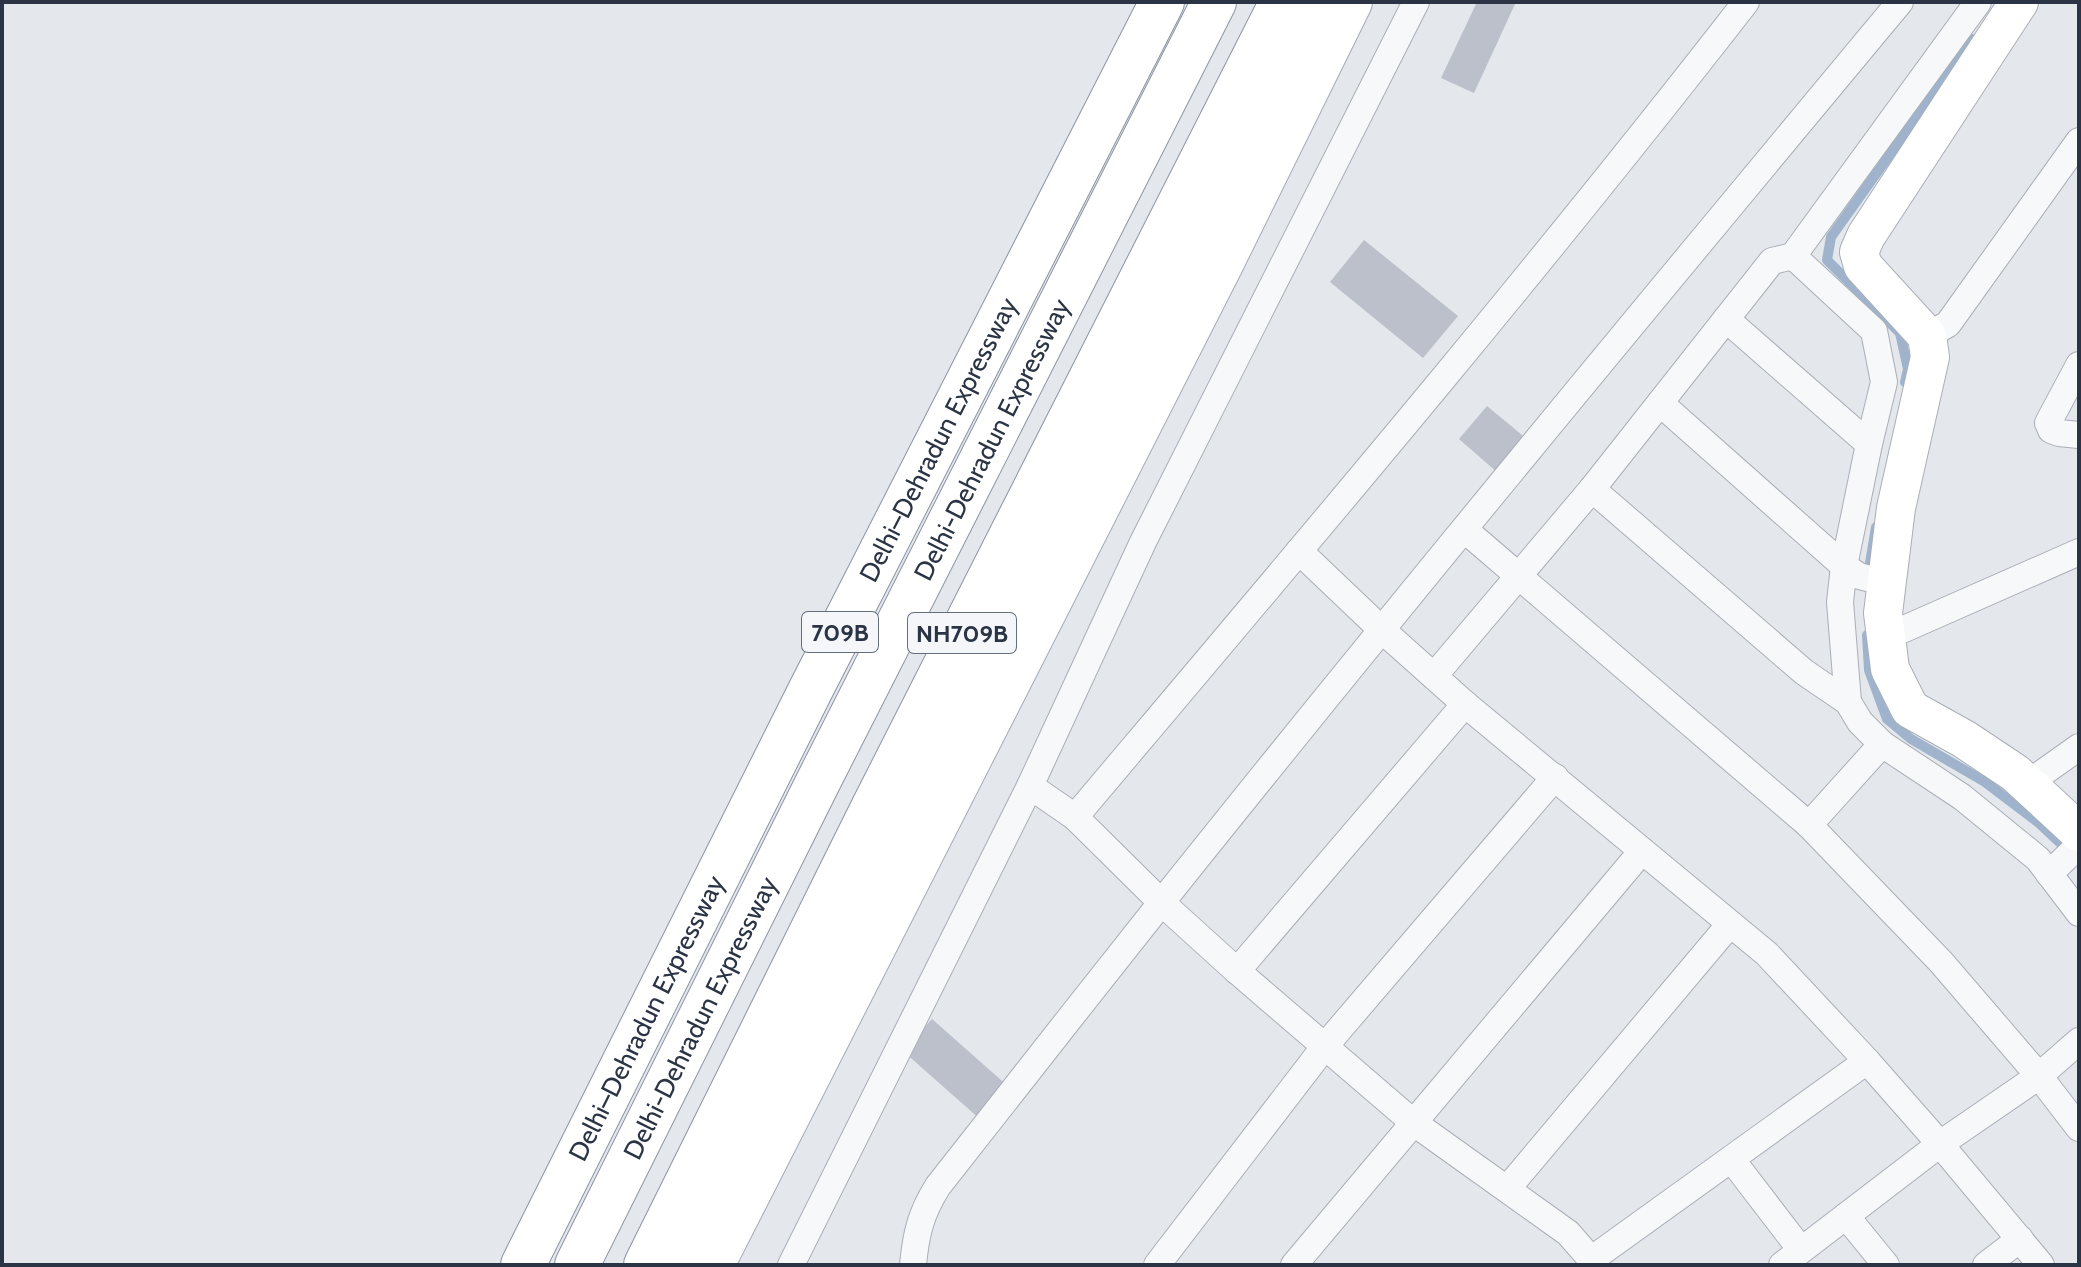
<svg xmlns="http://www.w3.org/2000/svg" width="2081" height="1267" viewBox="0 0 2081 1267" font-family="Cabin,sans-serif">
<style>
.lines{fill:none;stroke-linecap:round;stroke-linejoin:round}
.stream{stroke:#9fb4cc;stroke-width:10}
.building{fill:#bbc0ca}
.street-casing{stroke:#a9aeb7;stroke-width:28}
.secondary-casing{stroke:#a9aeb7;stroke-width:40}
.primary-casing{stroke:#a3abb8;stroke-width:44}
.highway-casing{stroke:#8b94a3;stroke-width:46}
.street{stroke:#f7f8fa;stroke-width:26}
.secondary{stroke:#fff;stroke-width:38}
.primary{stroke:#fff;stroke-width:42}
.highway{stroke:#fff;stroke-width:44}
.labels{text-anchor:middle;dominant-baseline:central;stroke-width:8;stroke-linejoin:round;paint-order:stroke}
.shield{fill:#f4f6f9;stroke:#676e7b;stroke-width:2}
.shield-label{font-size:24px;font-weight:bold;fill:#2b3445}
.street-label{font-size:26px;fill:#2b3445;stroke:#f4f6f9}
</style>
<rect width="100%" height="100%" fill="#e4e7ec"/>
<g class="lines">
<!-- stream -->
<g class="stream">
<path d="M1905,382L1908,369L1900,333L1827,260L1831,237L1972,39"/>
<path d="M1870,563L1876,527"/>
<path d="M1867,635L1869,670L1887,719L1911,739L1985,782L2039,823L2071,853"/>
</g>
</g>
<!-- building -->
<g class="building">
<path d="M1477,2H1516L1474,93L1441,78Z"/>
<path d="M1364,240L1458,316L1423,358L1330,282Z"/>
<path d="M1487,406L1528,440L1498,473L1459,439Z"/>
<path d="M932,1019L1010,1088L981,1120L903,1051Z"/>
</g>
<g class="lines">
<!-- street casing -->
<g class="street-casing">
<g id="street">
<path d="M1978,2L1793,256L1874,331L1884,382L1869,444L1844,566L1840,602L1848,702L1860,722L1882,744L1962,797L2038,859L2079,913"/>
<path d="M1726,319L1869,444"/>
<path d="M1927,336L1948,324L2079,141"/>
<path d="M2079,365L2048,423L2051,430L2059,433L2079,435"/>
<path d="M1660,403L1844,566L1859,576L1887,583"/>
<path d="M1592,489L1804,672L1848,702"/>
<path d="M1465,530L1809,825L1941,962L2039,1076L2079,1128"/>
<path d="M1299,551L1382,630L1465,704L1767,954L1867,1061L1940,1144L2041,1265"/>
<path d="M1886,637L2079,552"/>
<path d="M1434,676L1592,489L1772,261L1793,256"/>
<path d="M2027,784L2079,747"/>
<path d="M1030,786L1075,817L1162,903L1237,971L1414,1123L1568,1233L1596,1265"/>
<path d="M1075,817C1302,548 1530,280 1746,2"/>
<path d="M1809,825L1882,744"/>
<path d="M2049,874L2079,845"/>
<path d="M1237,971L1465,704"/>
<path d="M1732,1160L1801,1250"/>
<path d="M1507,1189L1730,924"/>
<path d="M1846,1216L1886,1265"/>
<path d="M1592,1259L1867,1061"/>
<path d="M791,1265L1030,786L1143,542L1416,2"/>
<path d="M913,1265C916,1233 921,1213 938,1186C1013,1091 1086,997 1161,903C1404,599 1652,300 1900,2"/>
<path d="M1157,1265L1325,1046L1555,777"/>
<path d="M1294,1265L1642,851"/>
<path d="M1782,1265L1940,1144L2039,1076L2079,1041"/>
<path d="M1986,1265L2020,1239"/>
</g>
</g>
<!-- secondary casing -->
<g class="secondary-casing">
<path id="secondary" d="M2019,2L1866,236L1859,252L1863,266L1927,336L1930,357L1896,508L1883,613L1890,669L1910,709L1964,739L2015,773L2079,832"/>
</g>
<!-- primary casing -->
<g class="primary-casing">
<path id="primary" d="M713,1265L1222,264L1351,2"/>
</g>
<!-- highway casing -->
<g class="highway-casing">
<g id="highway">
<path id="s1" d="M523,1265L811,689L1162,2"/>
<path id="s2" d="M577,1265L819,780L1214,2"/>
<path d="M646,1265L873,808L1282,2"/>
<path d="M684,1265L1185,279L1322,2"/>
</g>
</g>
<!-- street -->
<use href="#street" class="street"/>
<!-- secondary -->
<use href="#secondary" class="secondary"/>
<!-- primary -->
<use href="#primary" class="primary"/>
<!-- highway -->
<use href="#highway" class="highway"/>
</g>
<g class="labels">
<!-- shield labels -->
<g class="shield">
<rect x="802" y="612" width="76" height="40" rx="6"/>
<rect x="908" y="613" width="108" height="40" rx="6"/>
</g>
<g class="shield-label">
<text x="840" y="632">709B</text>
<text x="962" y="633">NH709B</text>
</g>
<!-- street labels -->
<g class="street-label">
<text stroke="none"><textPath href="#s1" startOffset="924">Delhi–Dehradun Expressway</textPath></text>
<text stroke="none"><textPath href="#s2" startOffset="924">Delhi-Dehradun Expressway</textPath></text>
<text stroke="none"><textPath href="#s1" startOffset="276">Delhi–Dehradun Expressway</textPath></text>
<text stroke="none"><textPath href="#s2" startOffset="276">Delhi-Dehradun Expressway</textPath></text>
</g>
</g>
<!-- border -->
<rect width="2081" height="1267" fill="none" stroke="#2b3445" stroke-width="8"/>
</svg>
